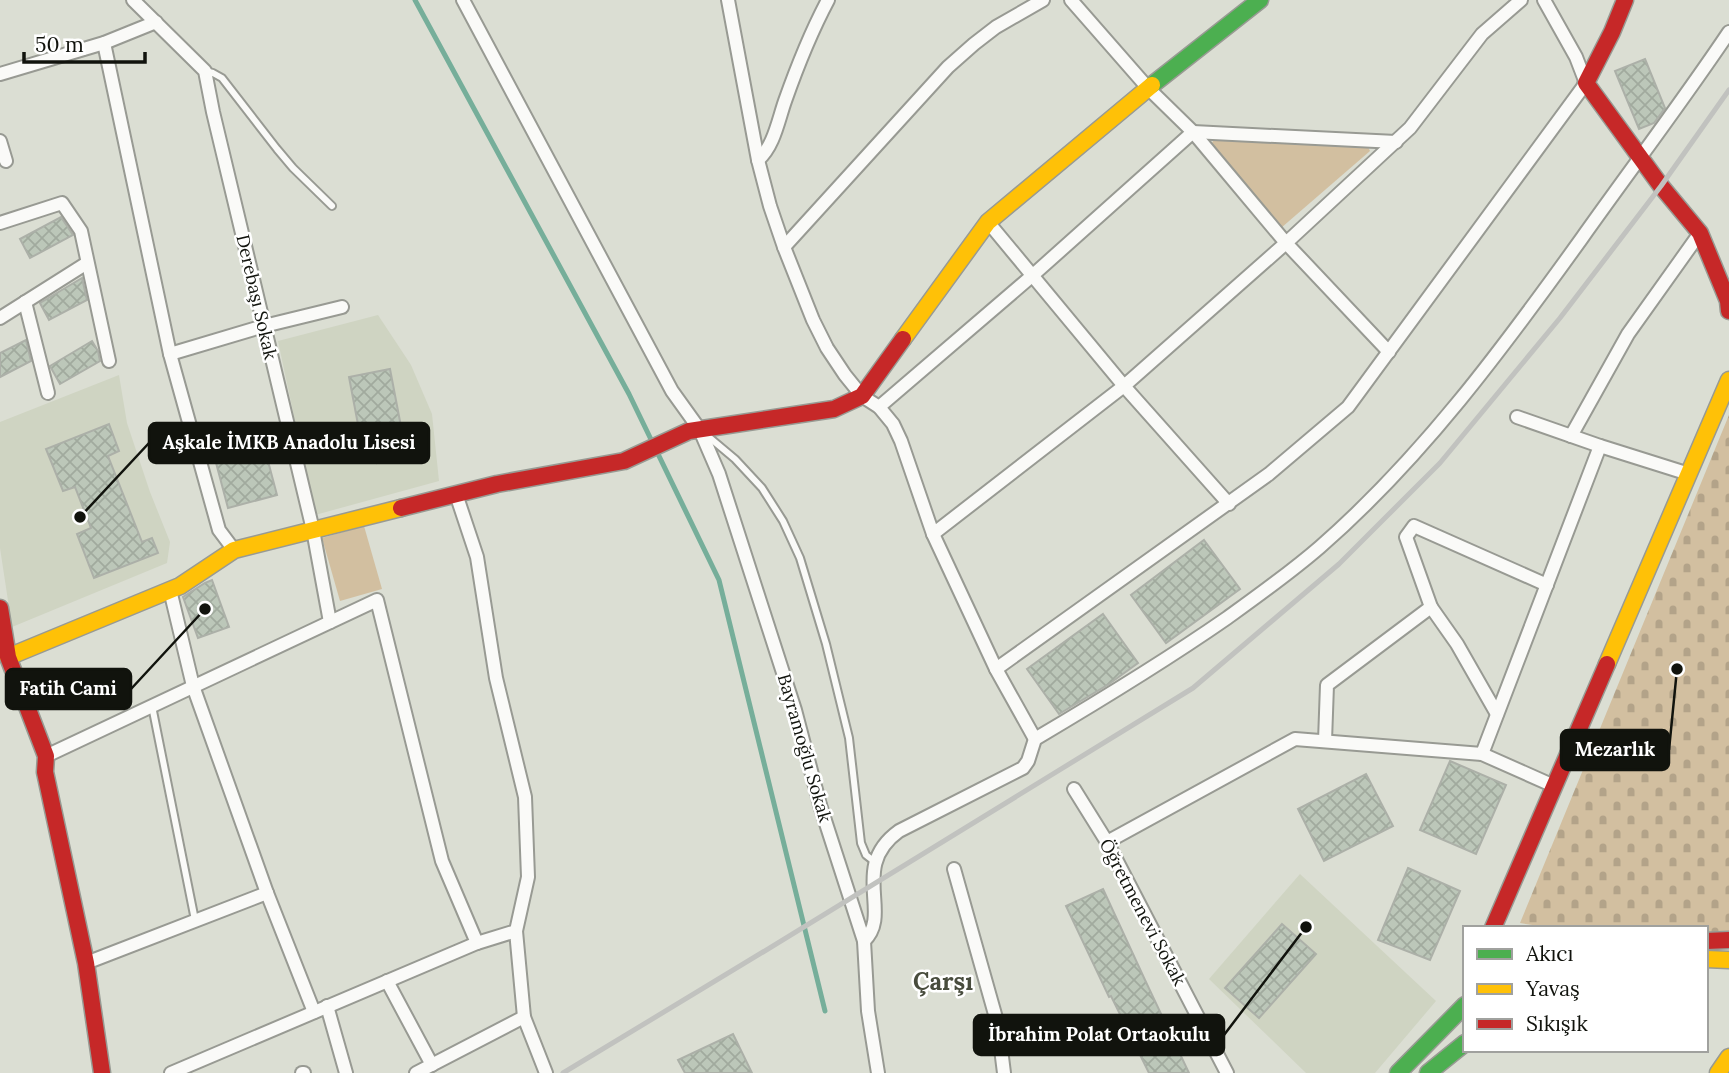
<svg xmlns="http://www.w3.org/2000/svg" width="1729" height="1073" viewBox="0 0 1729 1073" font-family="Lora,serif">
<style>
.built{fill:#cfd4c2}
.cemetery{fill:url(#cemetery-stones)}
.park{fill:#d2bfa0}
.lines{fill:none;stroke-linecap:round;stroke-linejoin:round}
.stream{stroke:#76ae9a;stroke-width:5}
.building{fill:url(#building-cross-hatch);stroke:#acb0a8;stroke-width:2}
.lane-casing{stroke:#989a93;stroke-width:10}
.street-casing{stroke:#989a93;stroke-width:16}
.fast-casing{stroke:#989a93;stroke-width:19}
.slow-casing{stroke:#989a93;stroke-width:19}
.jam-casing{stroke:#989a93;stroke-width:19}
.lane{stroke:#fafaf8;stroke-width:6}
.street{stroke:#fafaf8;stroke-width:12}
.fast{stroke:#4caf50;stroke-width:16}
.slow{stroke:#ffc107;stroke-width:16}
.jam{stroke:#c62828;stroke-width:16}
.rail{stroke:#c1c2bf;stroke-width:5}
.labels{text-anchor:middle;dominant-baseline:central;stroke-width:5;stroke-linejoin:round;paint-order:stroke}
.street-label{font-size:18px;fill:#11130d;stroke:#fff}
.district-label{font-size:24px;font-weight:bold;fill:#484c3d;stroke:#fff}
.leader{fill:none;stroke:#11130d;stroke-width:2.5}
.callout-dot{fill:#11130d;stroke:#fff;stroke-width:2.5}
.callout{fill:#11130d;stroke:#11130d;stroke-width:2.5}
.callout-label{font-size:19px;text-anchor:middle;font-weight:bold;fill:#fff}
</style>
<defs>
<pattern id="cemetery-stones" width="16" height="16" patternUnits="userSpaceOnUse" patternTransform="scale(1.75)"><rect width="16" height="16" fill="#d2bfa0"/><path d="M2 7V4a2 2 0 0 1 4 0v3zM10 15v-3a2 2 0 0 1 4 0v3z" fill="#b3a389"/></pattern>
<pattern id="building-cross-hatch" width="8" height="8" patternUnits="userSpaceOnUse" patternTransform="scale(1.75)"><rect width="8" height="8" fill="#bcc7b9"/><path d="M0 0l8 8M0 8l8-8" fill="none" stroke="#a1aa9e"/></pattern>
</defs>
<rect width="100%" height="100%" fill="#dbded3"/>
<!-- built -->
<g class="built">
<path d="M378,315L411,365L432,414L439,481L315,515L278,341Z"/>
<path d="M119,375L127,423L150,492L170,542L167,563L12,627L0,548V422Z"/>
<path d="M1300,874L1436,1001L1375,1073H1306L1209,979Z"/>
</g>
<!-- cemetery -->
<path class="cemetery" d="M1729,415V935L1706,940V928H1552L1520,923Z"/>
<!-- park -->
<g class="park">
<path d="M1215,137L1367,145L1370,151L1281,228L1212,143Z"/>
<path d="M364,526L382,589L340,601L322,538Z"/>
</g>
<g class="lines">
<!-- stream -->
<path class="stream" d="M415,0L629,394L719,580L825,1011"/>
</g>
<!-- building -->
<g class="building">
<path d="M1645,59L1665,108L1654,123L1639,129L1615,71Z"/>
<path d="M61,217L73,235L30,258L20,239Z"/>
<path d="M82,278L87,300L49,320L40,303Z"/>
<path d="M26,340L31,361L0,377V353Z"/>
<path d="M92,341L98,351L100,361L60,384L50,366Z"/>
<path d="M390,369L407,458L377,463L376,454L364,456L349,377Z"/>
<path d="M109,424L119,451L108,456L142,542L152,538L158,553L94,578L77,534L91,528L75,487L63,491L46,449Z"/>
<path d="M264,446L277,495L228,508L215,459Z"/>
<path d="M1204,540L1240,589L1166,643L1131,595Z"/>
<path d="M212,580L229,627L198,638L183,597L205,583Z"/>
<path d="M1103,614L1138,663L1109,684L1059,714L1027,669Z"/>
<path d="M1450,761L1506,785L1476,854L1420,830Z"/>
<path d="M1366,774L1393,826L1324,861L1298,809Z"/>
<path d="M1408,868L1460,891L1430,960L1378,940Z"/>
<path d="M1103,889L1145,980L1189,1073H1149L1111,996L1109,997L1066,906Z"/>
<path d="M1282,924L1316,954L1259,1018L1225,988Z"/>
<path d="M733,1034L752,1073H685L678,1060Z"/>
</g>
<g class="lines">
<!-- lane casing -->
<g class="lane-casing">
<g id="lane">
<path d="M205,71L213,73L222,78L277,149L293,168L332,206"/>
<path d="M704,433L735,459L762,488L783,521L800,558L826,644L849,738L861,843L866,855L875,862"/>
<path d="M152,706L195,920"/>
</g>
</g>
<!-- street casing -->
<g class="street-casing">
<g id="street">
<path d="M133,0L205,71L213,112L313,530L330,622"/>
<path d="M463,0L672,391L700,430L719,474L795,710L820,805L864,941L868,1011L878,1073"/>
<path d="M728,0L758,160L770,206L784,247L813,320L827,348L845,375L862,396L879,407L893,424L901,441L933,534L996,669L1035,739"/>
<path d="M1071,0L1148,88L1193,132L1286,243L1389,352"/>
<path d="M104,43L170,354L219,530L234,550"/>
<path d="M0,74L104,43L156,22"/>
<path d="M0,141L6,161"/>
<path d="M758,160C774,146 778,121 785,101C797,67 811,32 828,0"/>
<path d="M988,222L1124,386L1229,504"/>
<path d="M0,223L62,203L81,231L109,361"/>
<path d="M784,247L948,67L974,44L996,27L1043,0"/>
<path d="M25,302L48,393"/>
<path d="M0,318L87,263"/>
<path d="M170,354L264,326L342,307"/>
<path d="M879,407L1033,275L1193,132L1396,142"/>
<path d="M1517,417L1600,446L1689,474"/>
<path d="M1571,436L1628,334L1700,233"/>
<path d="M456,494L477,557L496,678L525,797L528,877L516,931L477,943"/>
<path d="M933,534L1124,386L1286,243L1410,128L1482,34L1521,0"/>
<path d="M170,590L193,686L267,893L314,1012"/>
<path d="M1431,607L1457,644L1497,714"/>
<path d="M996,669L1269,474L1348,407L1586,83L1576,57L1544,0"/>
<path d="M1325,741L1327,685L1431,607L1406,537L1414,526L1547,585"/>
<path d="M1482,754L1600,446"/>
<path d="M46,756L377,600L442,861L477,943L171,1073"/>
<path d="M1074,789L1107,842L1227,1073"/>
<path d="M1107,842L1295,739L1482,754L1554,786"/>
<path d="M954,869L998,1025L1004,1073"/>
<path d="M516,931L524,1017L546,1073"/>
<path d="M864,941C893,914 849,867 899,831L1023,768L1028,761L1035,739C1101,700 1165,661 1227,618C1259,595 1290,573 1320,547C1422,458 1503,348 1582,238C1631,169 1682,102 1729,32"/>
<path d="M86,963L267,893"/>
<path d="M387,981L432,1065"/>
<path d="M327,1006L346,1073"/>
<path d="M302,1073H304"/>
<path d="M416,1073L524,1017"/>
</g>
</g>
<!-- fast casing -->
<g class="fast-casing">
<g id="fast">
<path d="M1152,85L1260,0"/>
<path d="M1398,1073L1465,1005"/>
<path d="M1428,1073L1465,1043"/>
</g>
</g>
<!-- slow casing -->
<g class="slow-casing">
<g id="slow">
<path d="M903,339L988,222L1152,85"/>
<path d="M8,657L180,586L234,550L401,508"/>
<path d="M1607,664L1729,380"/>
<path d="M1706,959L1729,960"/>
<path d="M1718,1073L1729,1057"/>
</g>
</g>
<!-- jam casing -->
<g class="jam-casing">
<g id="jam">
<path d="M1625,0L1612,32L1586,83L1661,186L1700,233L1728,301L1729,311"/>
<path d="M401,508L497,484L624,461L689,431L834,409L862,396L903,339"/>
<path d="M0,608L8,657L46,756L45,772L86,963L102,1073"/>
<path d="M1493,928L1607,664"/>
<path d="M1706,941L1729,940"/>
</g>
</g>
<!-- lane -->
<use href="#lane" class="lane"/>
<!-- street -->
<use href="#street" class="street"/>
<!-- fast -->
<use href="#fast" class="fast"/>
<!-- slow -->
<use href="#slow" class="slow"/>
<!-- jam -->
<use href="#jam" class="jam"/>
<!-- rail -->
<path class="rail" d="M563,1073L763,952L1193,688L1339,564L1440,463L1560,318L1661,186L1729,90"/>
</g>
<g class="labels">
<!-- street labels -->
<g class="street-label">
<text transform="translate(257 297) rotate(77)">Derebaşı Sokak</text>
<text transform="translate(805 748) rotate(74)">Bayramoğlu Sokak</text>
<text transform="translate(1143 912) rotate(62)">Öğretmenevi Sokak</text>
</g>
<!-- district labels -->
<g class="district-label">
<text x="943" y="981">Çarşı</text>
</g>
</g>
<!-- callouts -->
<path class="leader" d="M80 517L149 443M205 609L131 689M1677 669L1669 750M1306 927L1224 1035"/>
<g class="callout-dot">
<circle cx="80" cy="517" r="7"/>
<circle cx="205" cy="609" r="7"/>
<circle cx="1677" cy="669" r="7"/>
<circle cx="1306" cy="927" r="7"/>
</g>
<g class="callout">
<rect x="149" y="423" width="280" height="40" rx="7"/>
<rect x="6" y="669" width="125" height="40" rx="7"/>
<rect x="1561" y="730" width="108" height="40" rx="7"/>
<rect x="974" y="1015" width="250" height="40" rx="7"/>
</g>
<g class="callout-label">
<text x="289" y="449">Aşkale İMKB Anadolu Lisesi</text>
<text x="68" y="695">Fatih Cami</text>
<text x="1615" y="756">Mezarlık</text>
<text x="1099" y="1041">İbrahim Polat Ortaokulu</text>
</g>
<!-- legend -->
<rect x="1463" y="926" width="245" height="126" fill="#ffffff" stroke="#a0a19e" stroke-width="2"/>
<rect x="1477" y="949" width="35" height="10" fill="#4caf50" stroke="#a0a19e" stroke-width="2"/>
<text x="1526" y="961" font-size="21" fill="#11130d">Akıcı</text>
<rect x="1477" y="984" width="35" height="10" fill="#ffc107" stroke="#a0a19e" stroke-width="2"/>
<text x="1526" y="996" font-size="21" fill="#11130d">Yavaş</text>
<rect x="1477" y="1019" width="35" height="10" fill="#c62828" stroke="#a0a19e" stroke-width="2"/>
<text x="1526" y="1031" font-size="21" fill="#11130d">Sıkışık</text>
<!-- scale -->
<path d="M24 52v10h121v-10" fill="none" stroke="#11130d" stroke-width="3.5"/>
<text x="35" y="52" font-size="21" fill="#11130d" stroke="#ffffff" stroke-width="5" paint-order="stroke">50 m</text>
</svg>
